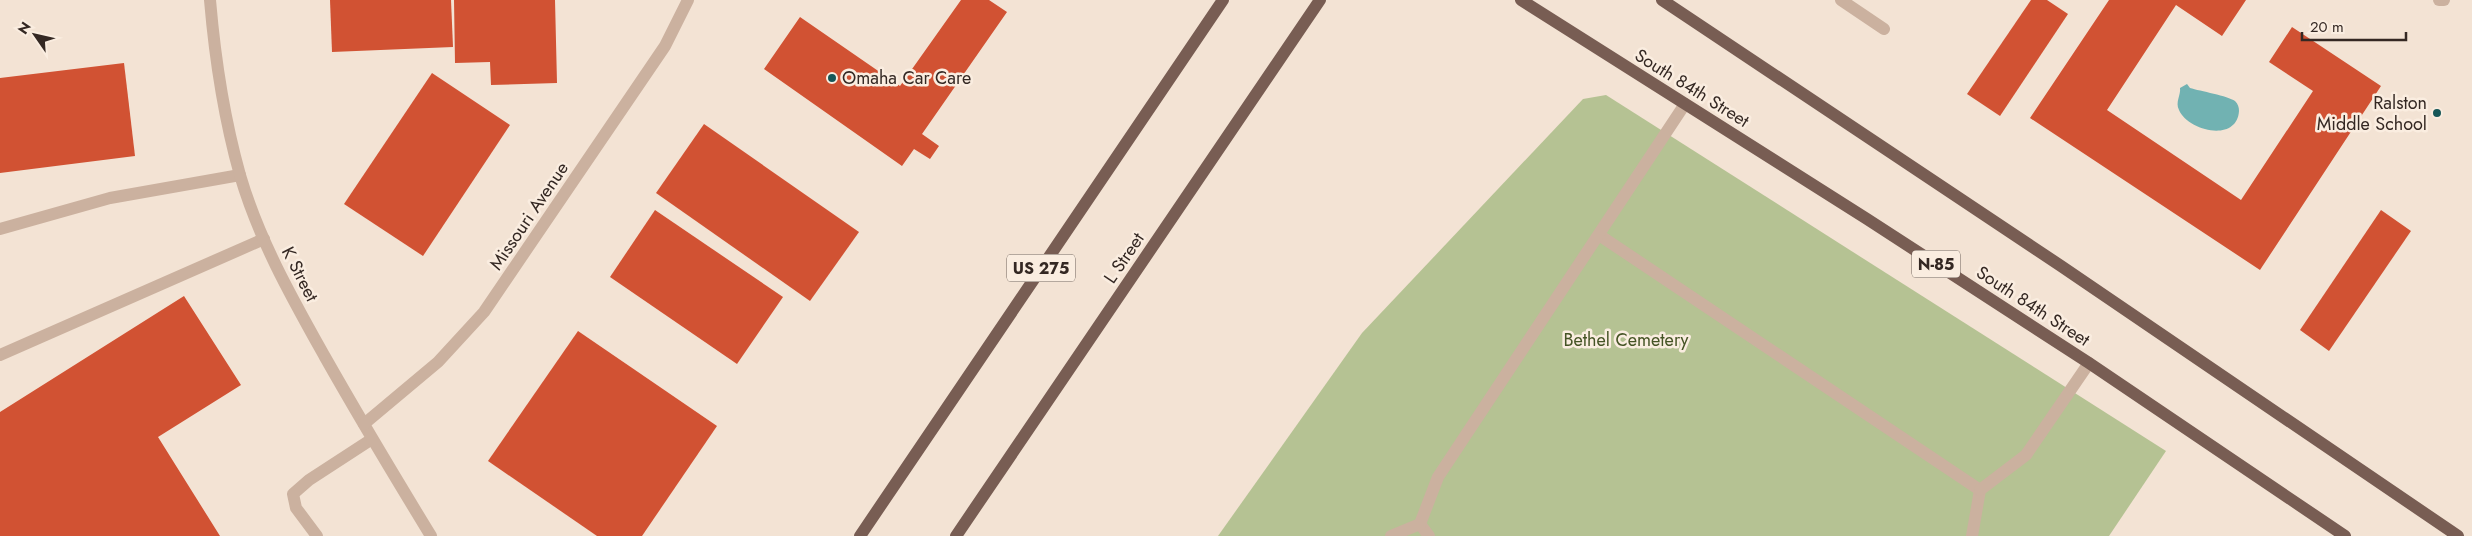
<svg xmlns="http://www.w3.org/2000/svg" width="2472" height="536" viewBox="0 0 2472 536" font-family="Jost,sans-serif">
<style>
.green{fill:#b5c293}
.water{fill:#71b2b2}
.building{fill:#d15233}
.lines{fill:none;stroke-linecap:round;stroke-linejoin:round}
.service{stroke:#cbb19f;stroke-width:12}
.minor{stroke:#cbb19f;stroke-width:12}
.primary{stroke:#785d53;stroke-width:12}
.poi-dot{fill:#165758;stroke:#faede0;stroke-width:2}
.labels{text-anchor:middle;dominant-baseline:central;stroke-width:5;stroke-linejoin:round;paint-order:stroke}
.shield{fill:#faede0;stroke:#6f635c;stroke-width:1}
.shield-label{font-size:16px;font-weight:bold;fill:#342823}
.poi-label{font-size:18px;fill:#342823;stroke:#faede0;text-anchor:start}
.street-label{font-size:18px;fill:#342823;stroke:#faede0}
.park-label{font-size:18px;fill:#455425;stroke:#faede0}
</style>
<rect width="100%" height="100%" fill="#f3e3d4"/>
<!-- green -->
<path class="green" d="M1606,95L2166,451L2109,536H1218L1362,333L1583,99Z"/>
<!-- water -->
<path class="water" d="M2187,84L2190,88C2200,91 2228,96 2235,101C2238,104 2239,107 2239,111C2237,143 2188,131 2179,110C2175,102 2181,95 2180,88Z"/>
<!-- building -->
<g class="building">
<path d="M330,0H451L453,47L332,52Z"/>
<path d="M454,0H555L557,83L491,85L490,62L455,63Z"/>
<path d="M961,0H989L1007,12L922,134L939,146L930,159L914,149L902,166L764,69L800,17L900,86Z"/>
<path d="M2031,0H2047L2068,14L2000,116L1967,94Z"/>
<path d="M2109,0H2246L2222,36L2176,5L2107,110L2241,200L2313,91L2269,62L2292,27L2381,86L2260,270L2030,118Z"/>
<path d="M124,63L135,156L0,173V78Z"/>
<path d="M432,73L510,125L423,256L344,204Z"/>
<path d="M704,124L859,232L810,301L656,193Z"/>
<path d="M655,210L783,297L737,364L610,277Z"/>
<path d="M2381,210L2411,231L2329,351L2300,330Z"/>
<path d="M184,296L241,385L158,437L220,536H0V412Z"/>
<path d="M578,331L717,426L642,536H597L488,461Z"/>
</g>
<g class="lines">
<!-- service -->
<g class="service">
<path d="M1841,0L1884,29"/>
<path d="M0,229L110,198L240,175"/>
<path d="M1599,235L1980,490L1972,536"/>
<path d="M0,355L264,239"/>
<path d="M1980,490L2026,455L2089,363"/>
<path d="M1420,524L1429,536"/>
<path d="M317,536L296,508L293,494L309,480L372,439"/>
<path d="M1391,536L1420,524L1438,477L1685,104"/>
</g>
<!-- minor -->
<g class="minor">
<path d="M210,0C215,59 224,118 240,175C259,240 292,298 325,357C359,417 395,477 431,536"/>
<path d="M2439,0H2444"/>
<path d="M364,424L438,362L484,312L665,46L688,0"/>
</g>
<!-- primary -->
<g class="primary">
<path d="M1521,0L1867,219L2089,363L2345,536"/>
<path d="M1662,0L2061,266L2458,536"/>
<path d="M860,536L1223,0"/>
<path d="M956,536L1320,0"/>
</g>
</g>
<!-- markers -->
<g class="poi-dot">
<circle cx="832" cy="78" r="5"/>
<circle cx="2437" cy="113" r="5"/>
</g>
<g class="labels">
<!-- shield labels -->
<g class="shield">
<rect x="1912" y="250.5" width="48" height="27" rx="4"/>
<rect x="1007" y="254.5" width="68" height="27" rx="4"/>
</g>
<g class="shield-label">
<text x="1936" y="264">N-85</text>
<text x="1041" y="268">US 275</text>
</g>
<!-- poi labels -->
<g class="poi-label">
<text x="842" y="78">Omaha Car Care</text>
<text x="2427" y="103" text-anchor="end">Ralston<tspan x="2427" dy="21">Middle School</tspan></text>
</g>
<!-- street labels -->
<g class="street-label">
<text transform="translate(1692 88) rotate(32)">South 84th Street</text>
<text transform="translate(529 216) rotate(-56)">Missouri Avenue</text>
<text transform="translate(1124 258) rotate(-56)">L Street</text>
<text transform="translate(300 274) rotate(63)">K Street</text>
<text transform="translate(2033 306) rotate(33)">South 84th Street</text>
</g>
<!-- park labels -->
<g class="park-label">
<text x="1626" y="340">Bethel Cemetery</text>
</g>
</g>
<!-- north arrow -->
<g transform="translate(35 35) rotate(304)" stroke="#faede0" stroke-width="4" paint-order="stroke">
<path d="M0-4L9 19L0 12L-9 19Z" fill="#342823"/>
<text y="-8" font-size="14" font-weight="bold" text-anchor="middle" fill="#342823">N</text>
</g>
<!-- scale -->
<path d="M2302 32v8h104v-8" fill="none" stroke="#342823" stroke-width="2.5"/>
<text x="2310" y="32" font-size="15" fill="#342823" stroke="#faede0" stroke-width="4" paint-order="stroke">20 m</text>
</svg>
